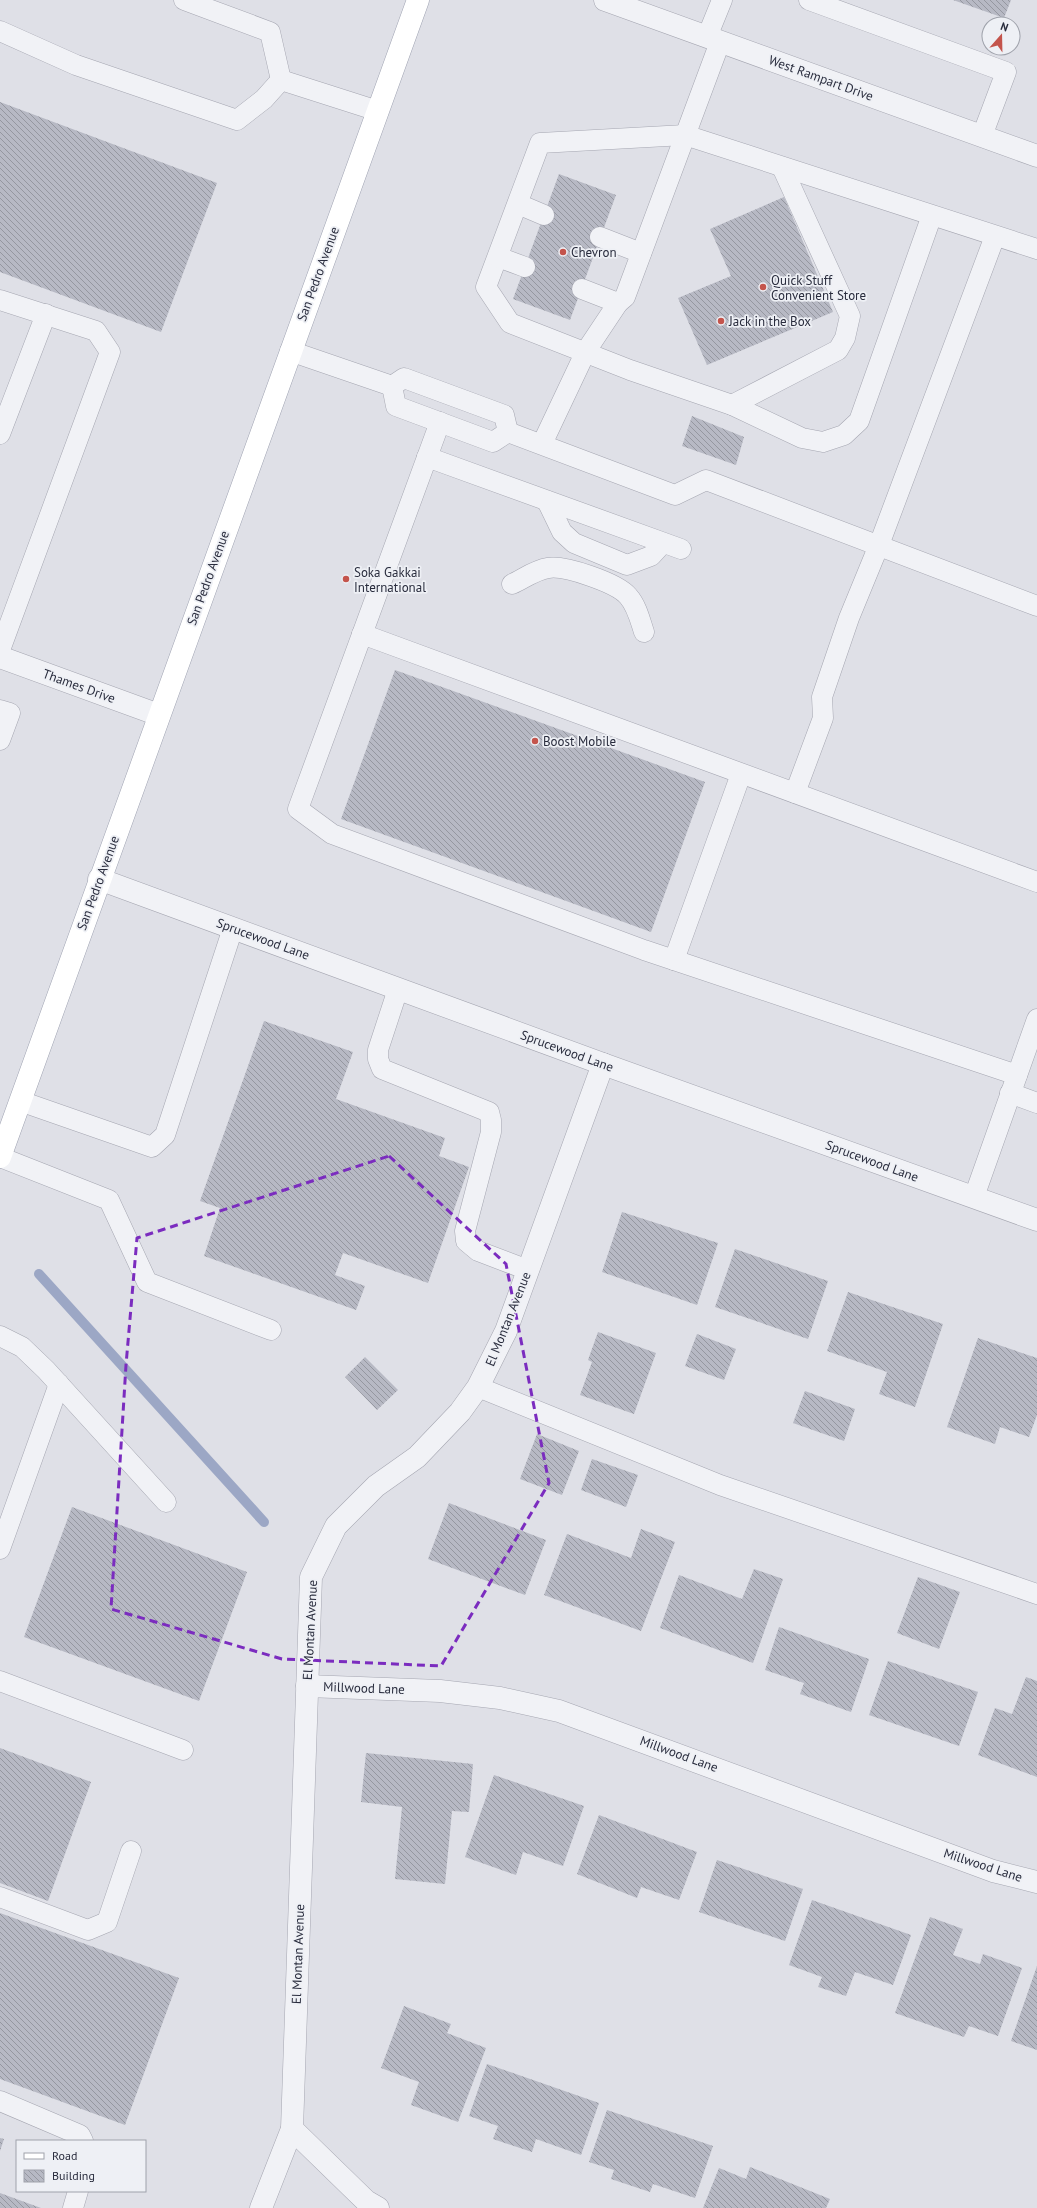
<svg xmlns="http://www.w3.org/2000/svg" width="1037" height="2208" viewBox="0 0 1037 2208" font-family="'PT Sans',sans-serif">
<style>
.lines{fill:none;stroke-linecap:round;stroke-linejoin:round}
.stream{stroke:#9ca7c5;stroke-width:10}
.building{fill:url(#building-back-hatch)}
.service-casing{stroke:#a5a6b1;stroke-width:21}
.minor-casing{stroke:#a5a6b1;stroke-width:23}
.tertiary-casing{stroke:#a5a6b1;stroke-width:23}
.primary-casing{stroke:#9fa3b2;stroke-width:23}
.service{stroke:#f1f2f6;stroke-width:20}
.minor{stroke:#f1f2f6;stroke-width:22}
.tertiary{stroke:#f1f2f6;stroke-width:22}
.primary{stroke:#fff;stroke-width:22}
.marked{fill:none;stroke:#7b2cbf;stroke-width:3;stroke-dasharray:8 5;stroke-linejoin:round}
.poi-dot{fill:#c4544c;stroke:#eef0f5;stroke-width:1.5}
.labels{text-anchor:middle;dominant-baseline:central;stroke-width:3.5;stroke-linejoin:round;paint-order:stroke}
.street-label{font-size:13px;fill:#292c3d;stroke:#eef0f5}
.poi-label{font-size:13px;fill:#292c3d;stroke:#eef0f5;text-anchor:start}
</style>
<defs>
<pattern id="building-back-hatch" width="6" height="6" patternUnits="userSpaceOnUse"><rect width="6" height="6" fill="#b7b9c4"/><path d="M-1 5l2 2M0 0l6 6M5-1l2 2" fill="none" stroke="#9597a0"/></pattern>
</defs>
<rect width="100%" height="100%" fill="#dfe0e7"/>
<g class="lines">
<!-- stream -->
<path class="stream" d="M39,1274L264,1522"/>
</g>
<!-- building -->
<g class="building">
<path d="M953,0H1011L1004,18Z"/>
<path d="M0,102L217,183L161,332L0,272Z"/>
<path d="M559,174L616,195L570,320L513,299Z"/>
<path d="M784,197L833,312L707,365L678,298L731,276L710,229Z"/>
<path d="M692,416L744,437L736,465L682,446Z"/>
<path d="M395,670L705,782L651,932L341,819Z"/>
<path d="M264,1021L353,1052L336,1099L445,1138L439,1156L469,1167L428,1283L343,1253L335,1275L365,1286L356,1310L204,1256L220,1208L200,1201Z"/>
<path d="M622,1212L718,1243L697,1305L602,1272Z"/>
<path d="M735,1249L828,1281L808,1339L715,1307Z"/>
<path d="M848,1292L943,1324L915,1407L879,1394L887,1372L827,1351Z"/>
<path d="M598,1332L656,1353L634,1414L580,1395L592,1362L588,1360Z"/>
<path d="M697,1334L736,1349L724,1380L685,1366Z"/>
<path d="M978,1338L1037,1358V1415L1029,1437L1000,1427L995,1444L947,1427Z"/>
<path d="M365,1357L398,1390L377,1410L345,1377Z"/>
<path d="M805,1391L855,1409L844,1441L793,1423Z"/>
<path d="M537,1434L579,1451L562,1495L520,1479Z"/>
<path d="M592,1459L638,1475L626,1507L581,1490Z"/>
<path d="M449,1503L546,1540L525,1595L428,1559Z"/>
<path d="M72,1507L247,1572L199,1701L24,1637Z"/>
<path d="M641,1529L675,1542L641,1631L544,1595L567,1534L631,1558Z"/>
<path d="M754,1569L783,1579L753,1663L660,1628L679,1575L742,1599Z"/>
<path d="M918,1577L960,1592L939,1649L897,1633Z"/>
<path d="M779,1627L869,1659L851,1712L800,1694L804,1683L765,1670Z"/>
<path d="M888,1661L978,1692L959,1746L869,1715Z"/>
<path d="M1026,1677L1037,1681V1777L978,1755L995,1708L1012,1714Z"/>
<path d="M0,1748L91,1782L48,1901L0,1883Z"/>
<path d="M366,1753L473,1764L469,1812L452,1811L445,1884L395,1879L402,1807L361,1802Z"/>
<path d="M494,1775L584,1806L563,1866L523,1852L516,1875L465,1857Z"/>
<path d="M599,1815L697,1852L679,1900L641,1887L637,1898L577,1874Z"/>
<path d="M717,1860L803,1889L785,1941L699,1912Z"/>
<path d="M812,1900L911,1935L893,1985L855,1972L846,1996L818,1987L822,1977L789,1965Z"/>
<path d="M0,1913L179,1978L125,2125L0,2079Z"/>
<path d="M930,1917L963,1929L953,1955L980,1964L983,1954L1022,1968L998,2036L969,2026L964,2037L895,2013Z"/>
<path d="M1037,1966V2050L1011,2041Z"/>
<path d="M404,2006L451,2024L447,2033L486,2048L458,2122L411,2105L419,2082L381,2068Z"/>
<path d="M487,2064L599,2103L581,2155L536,2139L532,2152L493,2139L498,2126L469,2116Z"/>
<path d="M607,2110L713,2146L695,2198L653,2184L650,2192L611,2179L614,2170L589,2162Z"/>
<path d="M0,2138L4,2139L0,2151Z"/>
<path d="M750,2167L830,2199L826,2208H703L719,2168L746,2179Z"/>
<path d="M0,2193L41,2208H0Z"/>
</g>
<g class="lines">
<!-- service casing -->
<g class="service-casing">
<g id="service">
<path d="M184,0L270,32L281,80"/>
<path d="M809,0L1006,72L982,136"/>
<path d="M0,31L76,65L237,120L264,99L281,80L378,111"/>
<path d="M707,37L722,0"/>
<path d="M518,204L544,215"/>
<path d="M932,215L859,421L844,435L823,442L802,438L732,405L630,370L510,323L486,287L540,143L685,135L1037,249"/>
<path d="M600,237L641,253"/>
<path d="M498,257L525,267"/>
<path d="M582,289L618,303"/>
<path d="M0,300L96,331L110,352L0,650"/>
<path d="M290,351L392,386"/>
<path d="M392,386L396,406L493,442L508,432"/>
<path d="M392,386L404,378L504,415L508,432"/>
<path d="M732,405L838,350L845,338L850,316L782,167"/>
<path d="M440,422L298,809L332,834L644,950L1017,1075"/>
<path d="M508,432L675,495L706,480L1037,606"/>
<path d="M0,434L46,314"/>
<path d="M542,444L586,351L618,303L625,297L720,42"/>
<path d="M427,457L681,549"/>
<path d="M547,501L562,532L574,543L627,565L651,556L663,543"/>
<path d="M512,584C523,579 535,570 548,568C565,565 617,583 628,596C637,606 640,620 644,632"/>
<path d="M362,634L1037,882"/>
<path d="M0,710L10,713L0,740"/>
<path d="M795,793L823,718L822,697L849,618L879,545L995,236"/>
<path d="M674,960L741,774"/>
<path d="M398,989L378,1050V1059L382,1069L489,1112L491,1120V1132L465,1231L466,1241L478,1251L528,1270"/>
<path d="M1010,1093L1037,1103"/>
<path d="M20,1101L152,1147L165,1135L233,928"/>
<path d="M0,1157L109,1200L147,1282L271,1330"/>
<path d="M974,1197L1037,1019"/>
<path d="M0,1336L22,1347L46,1370L166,1502"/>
<path d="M478,1387L720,1485L1037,1594"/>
<path d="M0,1549L59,1384"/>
<path d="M0,1681L183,1750"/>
<path d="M0,1897L88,1930L107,1922L131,1851"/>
<path d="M0,2101L80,2135L83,2141"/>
<path d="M73,2208L78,2191"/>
</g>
</g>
<!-- minor casing -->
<g class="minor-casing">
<g id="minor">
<path d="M0,657L159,715"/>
<path d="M307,1686L440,1691L500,1698L559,1711L993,1871L1037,1882"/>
<path d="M292,2129L366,2201L378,2208"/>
<path d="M261,2208L292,2129L311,1577L336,1526L376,1486L417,1457L460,1412L478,1387L506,1331L603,1064"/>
</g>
</g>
<!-- tertiary casing -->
<g class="tertiary-casing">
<g id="tertiary">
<path d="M605,0L1037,156"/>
<path d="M99,879L603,1064L1037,1220"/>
</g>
</g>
<!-- primary casing -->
<g class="primary-casing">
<path id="primary" d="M0,1157L418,0"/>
</g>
<!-- service -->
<use href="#service" class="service"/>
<!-- minor -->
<use href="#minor" class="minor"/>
<!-- tertiary -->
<use href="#tertiary" class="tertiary"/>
<!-- primary -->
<use href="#primary" class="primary"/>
</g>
<!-- marked area -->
<path class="marked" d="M389,1156L506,1264L549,1483L441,1666L282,1659L111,1609L126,1365L137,1238Z"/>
<!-- markers -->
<g class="poi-dot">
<circle cx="563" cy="252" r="4"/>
<circle cx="763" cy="287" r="4"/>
<circle cx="721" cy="321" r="4"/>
<circle cx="346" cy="579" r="4"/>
<circle cx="535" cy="741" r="4"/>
</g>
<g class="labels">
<!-- street labels -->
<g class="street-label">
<text transform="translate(821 78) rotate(20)">West Rampart Drive</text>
<text transform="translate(318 274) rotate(-70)">San Pedro Avenue</text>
<text transform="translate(208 578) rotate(-70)">San Pedro Avenue</text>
<text transform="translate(79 686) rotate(20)">Thames Drive</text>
<text transform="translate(98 883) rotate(-70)">San Pedro Avenue</text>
<text transform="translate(263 939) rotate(20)">Sprucewood Lane</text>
<text transform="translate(567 1051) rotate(20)">Sprucewood Lane</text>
<text transform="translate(872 1161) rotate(20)">Sprucewood Lane</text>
<text transform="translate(508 1319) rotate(-68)">El Montan Avenue</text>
<text transform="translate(310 1630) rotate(-87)">El Montan Avenue</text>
<text transform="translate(364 1688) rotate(2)">Millwood Lane</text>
<text transform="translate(679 1754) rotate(20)">Millwood Lane</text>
<text transform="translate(983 1865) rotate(18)">Millwood Lane</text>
<text transform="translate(298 1954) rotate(-88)">El Montan Avenue</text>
</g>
<!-- poi labels -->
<g class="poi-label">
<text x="571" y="252">Chevron</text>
<text x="771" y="280">Quick Stuff<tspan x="771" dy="15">Convenient Store</tspan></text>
<text x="729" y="321">Jack in the Box</text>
<text x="354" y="572">Soka Gakkai<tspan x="354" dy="15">International</tspan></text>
<text x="543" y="741">Boost Mobile</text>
</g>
</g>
<!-- legend -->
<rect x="16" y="2140" width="130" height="52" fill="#eef0f5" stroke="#9fa2ab"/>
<rect x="24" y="2153" width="20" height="6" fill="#ffffff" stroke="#9fa2ab"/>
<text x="52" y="2160" font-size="12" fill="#292c3d">Road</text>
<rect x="24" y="2170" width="20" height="12" fill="url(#building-back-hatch)" stroke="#9fa2ab"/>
<text x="52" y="2180" font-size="12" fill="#292c3d">Building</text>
<!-- north arrow -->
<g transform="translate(1001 36) rotate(20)"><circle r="19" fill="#eef0f5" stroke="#9fa2ab"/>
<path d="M0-3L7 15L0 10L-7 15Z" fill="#c4544c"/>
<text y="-6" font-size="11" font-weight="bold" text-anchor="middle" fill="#292c3d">N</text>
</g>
</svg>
